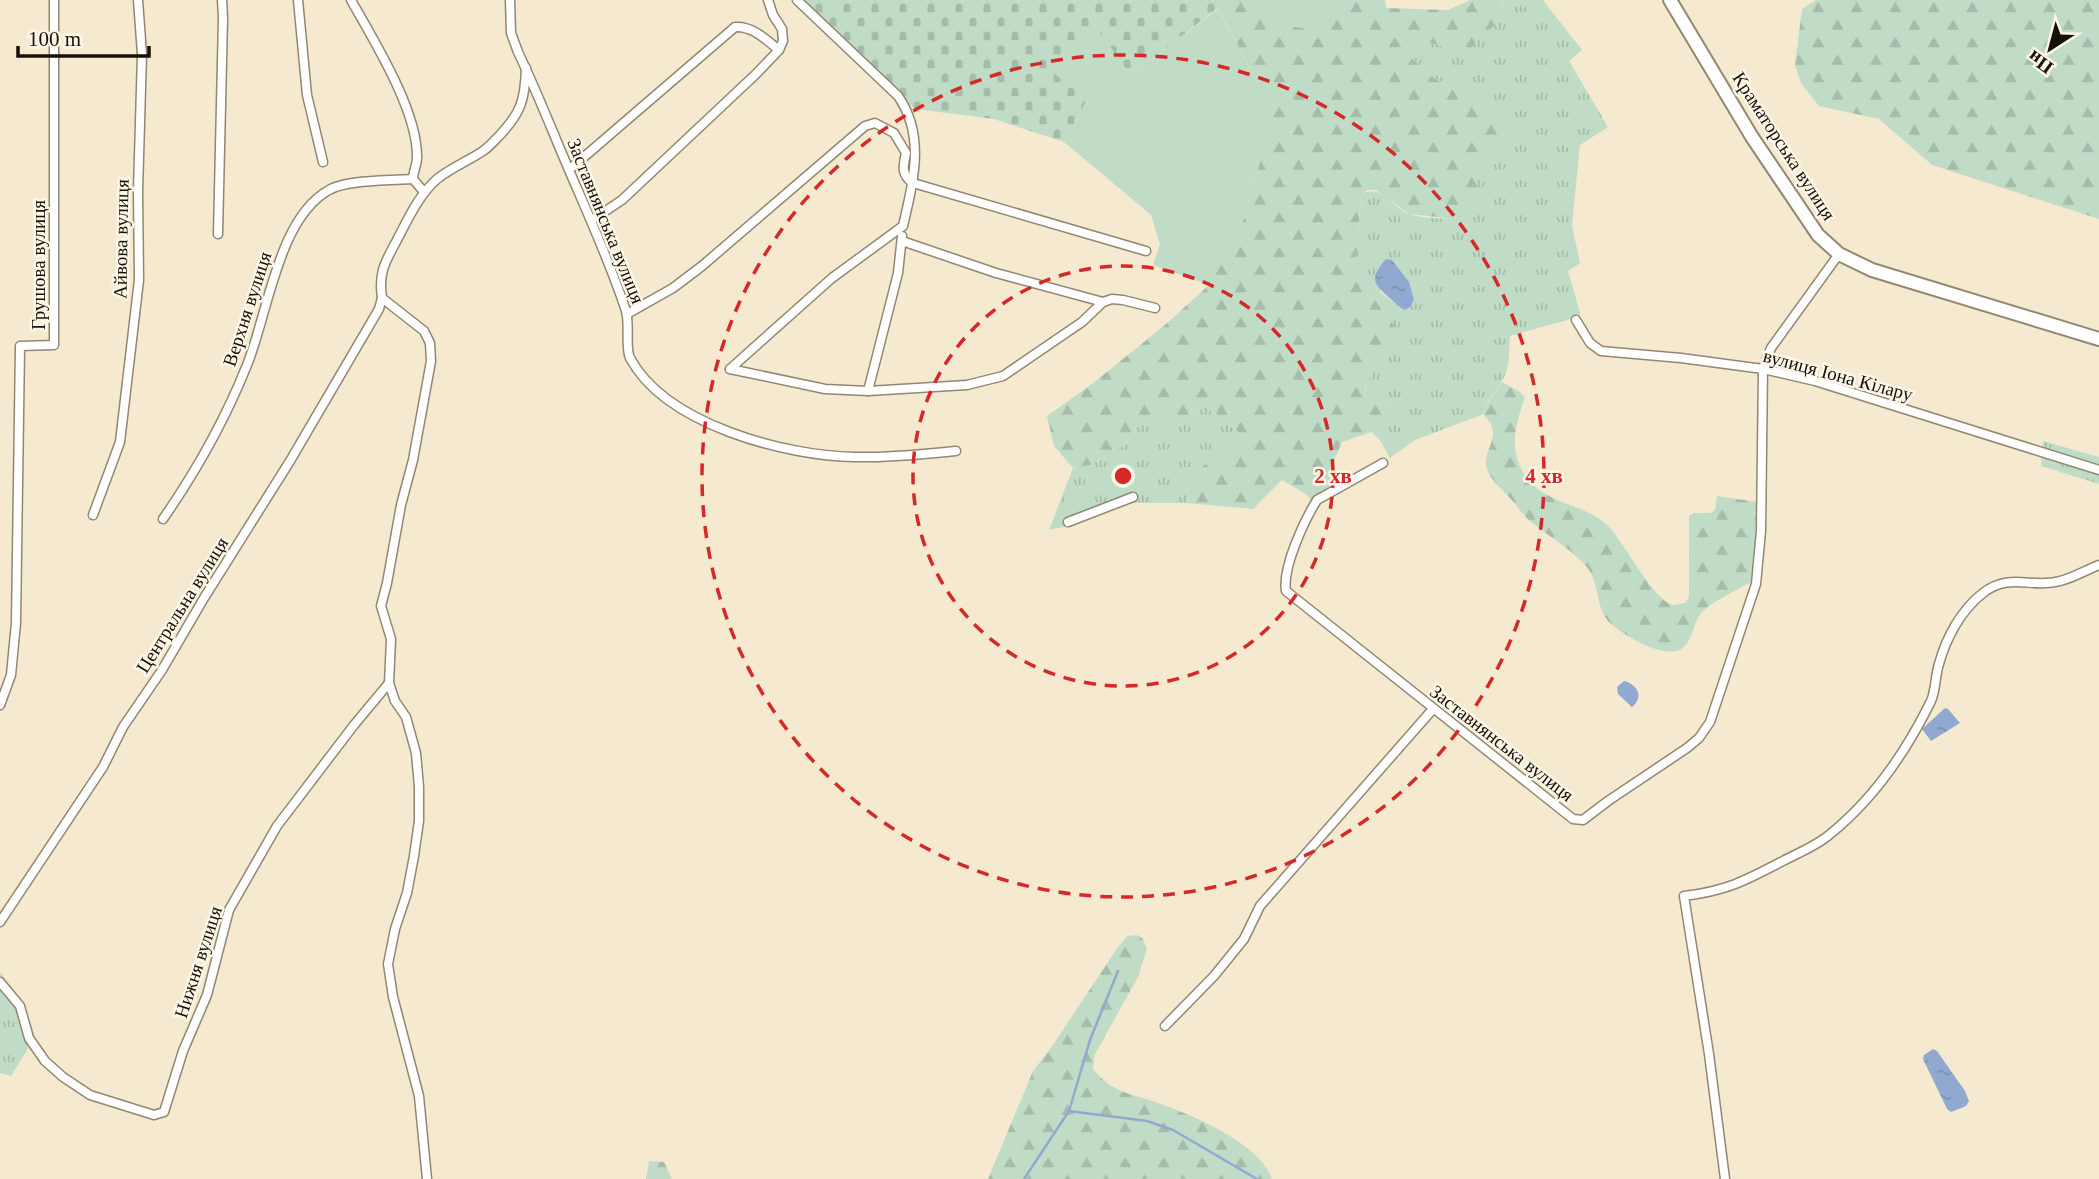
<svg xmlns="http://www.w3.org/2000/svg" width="2099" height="1179" viewBox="0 0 2099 1179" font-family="Georgia,serif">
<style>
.grass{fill:url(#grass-tufts);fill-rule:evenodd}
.forest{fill:url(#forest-firs)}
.cemetery{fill:url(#cemetery-stones)}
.garden{fill:#c0dcc7}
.water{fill:url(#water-ripples)}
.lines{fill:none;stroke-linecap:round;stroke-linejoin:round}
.stream{stroke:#90a9d0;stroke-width:2.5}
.street-casing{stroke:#928770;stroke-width:11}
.secondary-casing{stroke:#928770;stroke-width:16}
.street{stroke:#fff;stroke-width:8}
.secondary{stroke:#fff;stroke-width:12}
.ring{fill:none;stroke:#d62828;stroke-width:3.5;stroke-dasharray:12 9}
.labels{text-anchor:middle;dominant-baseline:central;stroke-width:5;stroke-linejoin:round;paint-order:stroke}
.street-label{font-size:19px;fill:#151108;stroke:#fef7e8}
.centre{fill:#d62828;stroke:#fef7e8;stroke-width:3.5}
.ring-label{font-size:21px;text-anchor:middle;font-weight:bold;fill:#d62828;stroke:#fef7e8;stroke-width:5;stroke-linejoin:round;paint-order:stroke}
</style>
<defs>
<pattern id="grass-tufts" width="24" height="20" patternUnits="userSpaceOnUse" patternTransform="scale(1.75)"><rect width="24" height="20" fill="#c0dcc7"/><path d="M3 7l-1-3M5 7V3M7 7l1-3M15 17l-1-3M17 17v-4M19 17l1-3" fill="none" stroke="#a4bca9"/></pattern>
<pattern id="forest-firs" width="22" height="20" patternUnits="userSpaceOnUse" patternTransform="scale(1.75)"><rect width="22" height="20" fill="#c0dcc7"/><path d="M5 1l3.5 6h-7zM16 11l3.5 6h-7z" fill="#a4bca9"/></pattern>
<pattern id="cemetery-stones" width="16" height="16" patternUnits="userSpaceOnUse" patternTransform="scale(1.75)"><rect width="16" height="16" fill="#c0dcc7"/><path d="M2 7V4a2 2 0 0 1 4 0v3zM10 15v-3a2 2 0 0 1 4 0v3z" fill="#a4bca9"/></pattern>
<pattern id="water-ripples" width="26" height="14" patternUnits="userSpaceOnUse" patternTransform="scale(1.75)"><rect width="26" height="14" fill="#90a9d0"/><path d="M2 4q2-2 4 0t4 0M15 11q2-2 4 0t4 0" fill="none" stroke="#7b90b1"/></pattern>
</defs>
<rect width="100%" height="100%" fill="#f5e9d0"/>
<!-- grass -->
<g class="grass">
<path d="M1503,0H1543L1582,50L1569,61L1608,127L1580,145L1572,225L1580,263L1568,271L1581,316L1510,336C1509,348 1510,363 1505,375C1499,390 1487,398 1484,414L1415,440L1390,458L1380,440L1396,411L1386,401H1371L1364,396L1387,315L1362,282L1356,264L1361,194C1381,183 1392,207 1409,214C1423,219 1440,218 1455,219L1478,201V153L1500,145L1501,113C1462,95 1437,86 1407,53L1409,36L1453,49L1504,16ZM1386,259C1403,262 1406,292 1410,307L1405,310L1380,292Z"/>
<path d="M1204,405L1246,438L1188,489L1186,503H1129L1073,525L1049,530L1073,468L1090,465L1126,444L1139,420L1146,417H1185Z"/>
<path d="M2043,441L2099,457V484L2041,466Z"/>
<path d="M0,972L24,1005L35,1037L11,1076L0,1073Z"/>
</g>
<!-- forest -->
<g class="forest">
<path d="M1229,0H1243L1265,21L1335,17L1332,0H1385L1386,8L1448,10L1470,0H1503L1504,16L1471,48L1453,49L1409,37L1407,53C1437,86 1462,95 1501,113L1507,133L1500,145L1478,153V201L1469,212L1454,219L1409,214L1376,190H1368L1361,194L1356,264L1362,282L1394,325L1366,386L1364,396L1371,401H1386L1396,411L1380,440L1371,432L1342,442L1328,474L1336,493L1315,505L1307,495L1282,480L1253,509L1186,503C1190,456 1219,466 1246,438L1204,405L1185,417H1146L1139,420L1126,444L1090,465L1073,468L1054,446L1047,416L1092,384L1165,325L1209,285L1241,228L1267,137L1271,108L1218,8Z"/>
<path d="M1816,0H2099V219L1932,165L1879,119L1819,106L1801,83L1795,65L1802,9Z"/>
<path d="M1502,382L1520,392L1525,398C1516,423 1509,445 1522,470C1539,504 1580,501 1606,524C1623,539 1654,603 1674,605C1678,605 1681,603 1685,603L1689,597V516L1694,513H1711L1715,510L1717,496L1757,502L1753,581C1740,589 1707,603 1699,616C1692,627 1692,646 1677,651C1659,656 1623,635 1610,623C1594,607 1601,582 1585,565C1568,547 1550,537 1531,522C1522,514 1515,503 1506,494C1500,487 1490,479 1487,469C1482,454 1497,441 1492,427C1491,423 1486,418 1484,414C1487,400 1496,394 1502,382Z"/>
<path d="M1137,935L1143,939L1147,949L1138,977L1095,1054L1093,1069C1113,1094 1131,1093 1158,1103C1192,1115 1260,1143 1272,1179H988L1033,1071L1051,1048L1118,947L1127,936Z"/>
<path d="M649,1161L664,1162L672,1179H646Z"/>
</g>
<!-- cemetery -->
<path class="cemetery" d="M801,0H1212L1218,8L1130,76L1096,27L1087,100L1064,142L994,119L915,109Z"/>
<!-- garden -->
<g class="garden">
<path d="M1212,0H1229L1218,9L1271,108L1267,137L1241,228L1209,285L1153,265L1160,244L1151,215L1064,142L1087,100L1055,74L1080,40L1096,27L1131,75L1218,9Z"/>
<path d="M1243,0H1332L1335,17L1312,30L1264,21Z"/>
</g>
<!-- water -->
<g class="water">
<path d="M1386,259L1392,260L1409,282L1414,300L1410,307L1405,310C1399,307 1396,304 1392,300C1374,285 1368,279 1386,259Z"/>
<path d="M1624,681C1638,685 1644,697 1632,707L1618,694L1617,687Z"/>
<path d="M1945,708L1948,709L1960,723L1931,741L1922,729Z"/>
<path d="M1933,1049L1937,1051L1965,1091L1969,1101L1966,1106L1951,1112L1947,1109L1923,1059L1924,1055Z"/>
</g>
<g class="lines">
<!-- stream -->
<g class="stream">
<path d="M1069,1111L1147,1121L1173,1130L1257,1179"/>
<path d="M1024,1179L1069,1111L1090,1040L1118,971"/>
</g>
<!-- street casing -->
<g class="street-casing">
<g id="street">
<path d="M298,0L307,95L323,162"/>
<path d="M351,0C374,41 418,111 417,158C417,165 413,172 413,179L424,192"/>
<path d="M510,0L511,33L518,52C540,98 558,146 579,193C596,232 613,271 626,311C630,325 625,348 630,358C666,425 786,456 855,457C889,458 922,454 956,451"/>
<path d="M570,169L735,27C753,26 765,39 779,50"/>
<path d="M592,220L622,200L756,74L779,50L783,41L782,29L773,15L768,0"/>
<path d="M218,234L223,18L222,0"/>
<path d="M902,241L996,273L1103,302"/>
<path d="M627,314L673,288L702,266L865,126L875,123L894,133L906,153C903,166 901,175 913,183L1146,251"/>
<path d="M1576,320L1590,343L1601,351L1681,358L1763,369L1815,381L2099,470"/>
<path d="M730,369L832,278L903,226C913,182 926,136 898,96L797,0"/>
<path d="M730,369L825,389L868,391L967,385L1003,376L1082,322L1103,302L1112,299L1123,300L1155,308"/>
<path d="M868,391L898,273L902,236"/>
<path d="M1383,463L1317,500C1304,521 1282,568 1286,591L1573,819L1583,820L1608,801L1687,748L1699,738L1710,722L1756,584L1761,531L1763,369L1771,348L1839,254"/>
<path d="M93,515L120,442L139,280L138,191L142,54L138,0"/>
<path d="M163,519C197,470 225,420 247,365C268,314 278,218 329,190C346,180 393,180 413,179"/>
<path d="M1068,522L1133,497"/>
<path d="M0,705L11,675L16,623L20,346L54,345V0"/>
<path d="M0,922L103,767L123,727L162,670L204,598L290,461L379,309L382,298"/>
<path d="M0,982L20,1006L29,1038L45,1061L63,1077L90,1095L154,1115L164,1112L183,1051L207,995L229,910L277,826L354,725L389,683"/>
<path d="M1165,1026L1214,976L1244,939L1260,906L1433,709"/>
<path d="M427,1179L419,1096L393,997L388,964L395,929L407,893L414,856L419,821V787L416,753L406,717L395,701L389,683L391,639L381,606L387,583L401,505L413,460L431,361L430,343L424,331L382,298C378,271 386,261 398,238C409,217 419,195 437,179C451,168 468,161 483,151C489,147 494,141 499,136C521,113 525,100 526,68"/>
<path d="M1725,1179L1709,1054L1684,896C1726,891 1745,881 1783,861C1798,853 1816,846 1829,835C1874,799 1906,752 1931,701C1936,690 1935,676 1939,664C1946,638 1961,610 1983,593C2010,572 2032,589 2060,581C2073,578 2086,570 2099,565"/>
</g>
</g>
<!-- secondary casing -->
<g class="secondary-casing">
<path id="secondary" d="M1670,0L1752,137L1818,235L1839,254L1872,270L2099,339"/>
</g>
<!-- street -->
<use href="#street" class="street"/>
<!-- secondary -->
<use href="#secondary" class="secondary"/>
</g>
<!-- distance rings -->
<g class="ring">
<circle cx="1123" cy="476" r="210"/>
<circle cx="1123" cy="476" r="421"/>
</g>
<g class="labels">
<!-- street labels -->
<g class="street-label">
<text transform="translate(1784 146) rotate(57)">Краматорська вулиця</text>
<text transform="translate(606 221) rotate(68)">Заставнянська вулиця</text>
<text transform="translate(121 239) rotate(-89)">Айвова вулиця</text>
<text transform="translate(38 265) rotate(-90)">Грушова вулиця</text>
<text transform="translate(247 309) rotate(-72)">Верхня вулиця</text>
<text transform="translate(1838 375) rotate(15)">вулиця Іона Кілару</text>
<text transform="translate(182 605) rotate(-58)">Центральна вулиця</text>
<text transform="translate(1502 743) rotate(38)">Заставнянська вулиця</text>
<text transform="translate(198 962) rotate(-72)">Нижня вулиця</text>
</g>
</g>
<circle cx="1123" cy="476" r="10" class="centre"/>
<g class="ring-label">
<text x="1333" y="483">2 хв</text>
<text x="1544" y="483">4 хв</text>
</g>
<!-- north arrow -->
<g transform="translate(2050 49) rotate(216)" stroke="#fef7e8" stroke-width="5" paint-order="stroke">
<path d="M0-5L12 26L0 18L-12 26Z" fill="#151108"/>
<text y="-10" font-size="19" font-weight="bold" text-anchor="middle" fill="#151108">Пн</text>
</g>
<!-- scale -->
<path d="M18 46v10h131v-10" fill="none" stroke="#151108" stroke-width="3.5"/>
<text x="28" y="46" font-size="21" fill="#151108" stroke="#fef7e8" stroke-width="5" paint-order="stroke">100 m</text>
</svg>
